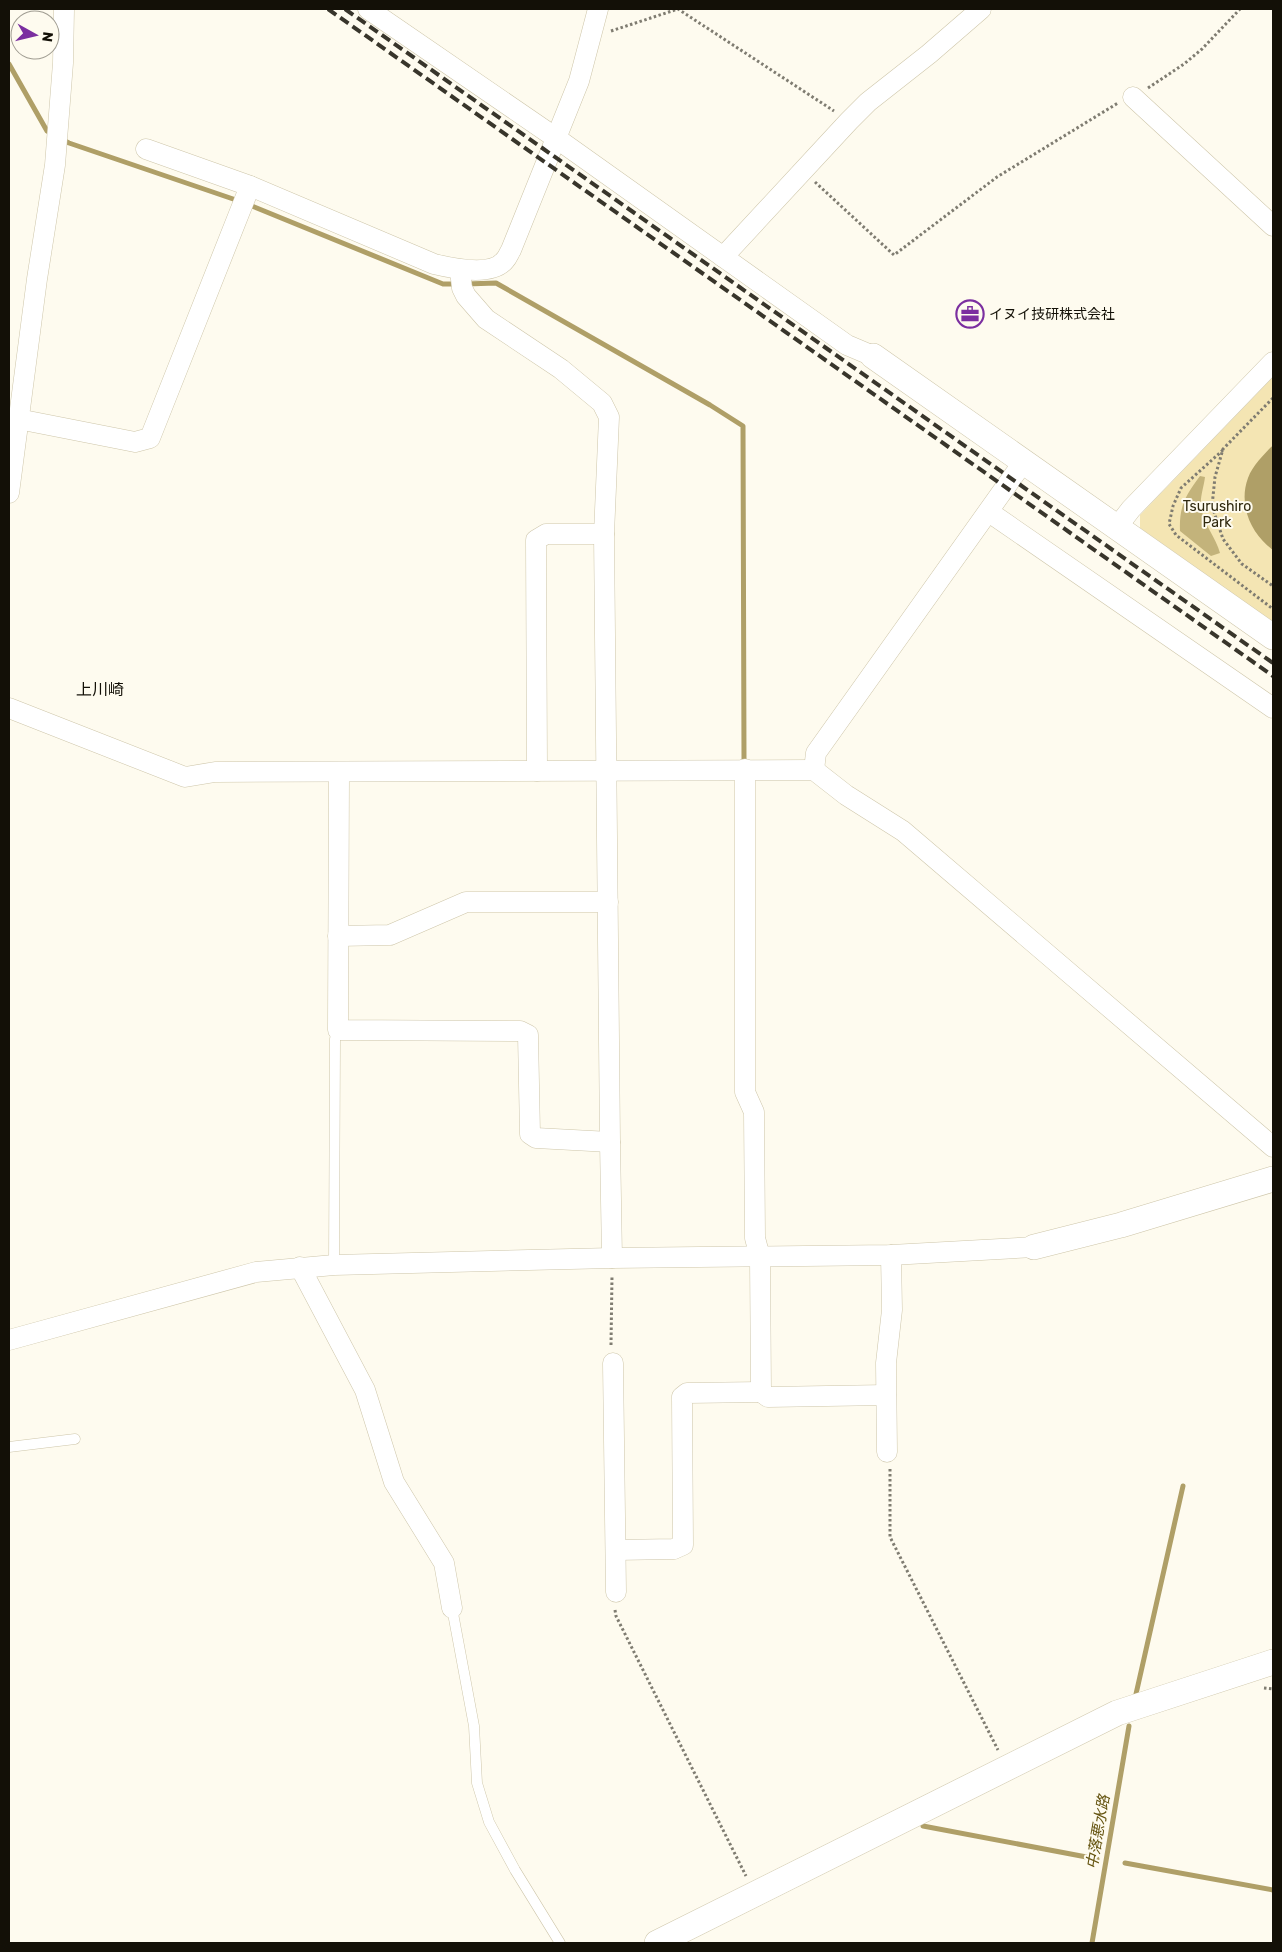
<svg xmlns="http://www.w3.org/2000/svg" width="1282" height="1952" viewBox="0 0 1282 1952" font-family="Rubik,'Noto Sans JP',sans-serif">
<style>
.green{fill:#f4e5b3}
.forest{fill:#c3b37b}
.water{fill:#af9f67}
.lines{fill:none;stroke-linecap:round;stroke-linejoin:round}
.stream{stroke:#af9f67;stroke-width:5}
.service-casing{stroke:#cec6aa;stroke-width:11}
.minor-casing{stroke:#cec6aa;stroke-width:21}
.tertiary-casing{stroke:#cec6aa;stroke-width:26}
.path{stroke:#7f7c71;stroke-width:3;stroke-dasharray:2.5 2.5;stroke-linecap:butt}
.service{stroke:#fff;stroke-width:10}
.minor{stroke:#fff;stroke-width:20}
.tertiary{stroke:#fff;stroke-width:25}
.rail{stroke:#38352b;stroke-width:4;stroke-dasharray:10 5;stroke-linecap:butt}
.labels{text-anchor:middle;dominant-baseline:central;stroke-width:4;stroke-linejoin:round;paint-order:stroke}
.poi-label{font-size:14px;fill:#131007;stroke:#fefbef;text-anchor:start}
.park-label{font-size:14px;fill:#30290f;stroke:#fefbef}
.water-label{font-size:15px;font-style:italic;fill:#655410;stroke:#fefbef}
.quarter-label{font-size:16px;fill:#131007;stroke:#fefbef}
</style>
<rect width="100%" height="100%" fill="#fefbef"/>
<!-- green -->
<path class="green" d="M1273,377V622L1140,528V515Z"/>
<!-- forest -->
<path class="forest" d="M1200,476L1205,477C1204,486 1200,497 1201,505C1202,523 1216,537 1220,553L1211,556L1180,531C1179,507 1185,496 1200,476Z"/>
<!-- water -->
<path class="water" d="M1273,445V550C1251,534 1238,505 1248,478C1253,465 1264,455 1273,445Z"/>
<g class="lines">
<!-- stream -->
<g class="stream">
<path d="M9,64L47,131L53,135"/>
<path d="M61,139L69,143L239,201"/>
<path d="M247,204L443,284H458"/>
<path d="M466,284L496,283L710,405L743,426L744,759"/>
<path d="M1136,1694L1183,1486"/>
<path d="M923,1826L1097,1859"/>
<path d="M1125,1863L1273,1890"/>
<path d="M1092,1943L1129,1726"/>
</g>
<!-- service casing -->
<g class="service-casing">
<g id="service">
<path d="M334,1265L335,1039L338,1030"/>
<path d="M9,1447L75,1439"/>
<path d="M452,1608L474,1726L477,1783L489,1822L515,1870L560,1943"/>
</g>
</g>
<!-- minor casing -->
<g class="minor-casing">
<g id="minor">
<path d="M368,9L556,138L847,345L873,356"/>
<path d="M1133,97L1273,226"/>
<path d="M146,149L250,186"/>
<path d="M723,257L849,121L868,102L929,54L981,9"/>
<path d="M460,270L462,288L466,296L486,319L561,369L602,403L609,417L604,534L610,1142L612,1258"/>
<path d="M18,419L135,442L150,438L250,186L434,264C451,268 492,277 505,260C508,257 509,253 511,250L579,81L598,9"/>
<path d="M9,493L37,279L55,165L63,63L64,9"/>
<path d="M989,512L1273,708"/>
<path d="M1117,527L1131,509L1273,362"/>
<path d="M9,708L185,777L215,772L814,770L846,795L903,831L1273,1147"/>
<path d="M745,769V1092L754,1112L755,1238L760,1257L761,1392L768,1397L886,1395"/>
<path d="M814,770L816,753L1024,461"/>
<path d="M537,771L536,540L546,534H604"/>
<path d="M339,773L338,1030L520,1031L528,1035L530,1134L536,1138L610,1142"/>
<path d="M338,936L390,935L466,902H608"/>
<path d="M300,1267L365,1390L394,1482L444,1563L452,1608"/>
<path d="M9,1340L256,1272L334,1265L612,1258L891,1255L1034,1247"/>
<path d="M613,1363L616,1592"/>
<path d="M887,1452L886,1363L892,1310L891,1255"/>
<path d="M616,1550L674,1549L683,1545L682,1397L687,1393L761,1392"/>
</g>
</g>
<!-- tertiary casing -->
<g class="tertiary-casing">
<g id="tertiary">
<path d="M873,356L1273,637"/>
<path d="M1034,1247L1121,1225L1273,1179"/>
<path d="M657,1943L1117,1713L1273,1662"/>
</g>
</g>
<!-- path -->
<g class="path">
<path d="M611,31L678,9L834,111"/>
<path d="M1148,88L1184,64L1202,49L1240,9"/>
<path d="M815,182L894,255L997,177L1118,103"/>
<path d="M1273,398L1223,449L1215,477L1212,506L1223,539L1242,564L1273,586"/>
<path d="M1223,450L1181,488L1173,506L1169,524L1176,535L1273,609"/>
<path d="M611,1345L612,1276"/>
<path d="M890,1469V1537L998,1750"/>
<path d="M615,1610L616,1616L746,1876"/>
<path d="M1264,1688L1273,1689"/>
</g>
<!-- service -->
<use href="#service" class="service"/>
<!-- minor -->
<use href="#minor" class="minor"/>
<!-- tertiary -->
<use href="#tertiary" class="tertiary"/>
<!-- rail -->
<g class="rail">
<path d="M328,9L1273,676"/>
<path d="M345,9L1273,663"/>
</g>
</g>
<!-- icons -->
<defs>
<g id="office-ring" transform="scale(1.4375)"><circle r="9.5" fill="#fefbef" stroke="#7b2fa0" stroke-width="1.5"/><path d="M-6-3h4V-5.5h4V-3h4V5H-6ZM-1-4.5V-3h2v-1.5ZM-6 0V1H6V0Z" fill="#7b2fa0"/></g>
</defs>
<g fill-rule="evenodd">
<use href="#office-ring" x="970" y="314"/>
</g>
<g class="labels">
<!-- poi labels -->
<g class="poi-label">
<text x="989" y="314">イヌイ技研株式会社</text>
</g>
<!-- park labels -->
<g class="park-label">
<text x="1217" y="506">Tsurushiro<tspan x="1217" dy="16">Park</tspan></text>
</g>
<!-- water labels -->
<g class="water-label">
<text transform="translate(1098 1832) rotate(-80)">中落悪水路</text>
</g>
<!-- quarter labels -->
<g class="quarter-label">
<text x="100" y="689">上川崎</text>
</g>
</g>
<!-- border -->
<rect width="1282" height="1952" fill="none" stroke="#131007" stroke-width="20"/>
<!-- north arrow -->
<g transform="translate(35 35) rotate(98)"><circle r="24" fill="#fefbef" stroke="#a09d92"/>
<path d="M0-4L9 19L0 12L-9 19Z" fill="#7b2fa0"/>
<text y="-8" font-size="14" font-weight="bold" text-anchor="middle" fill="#131007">N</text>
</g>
</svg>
